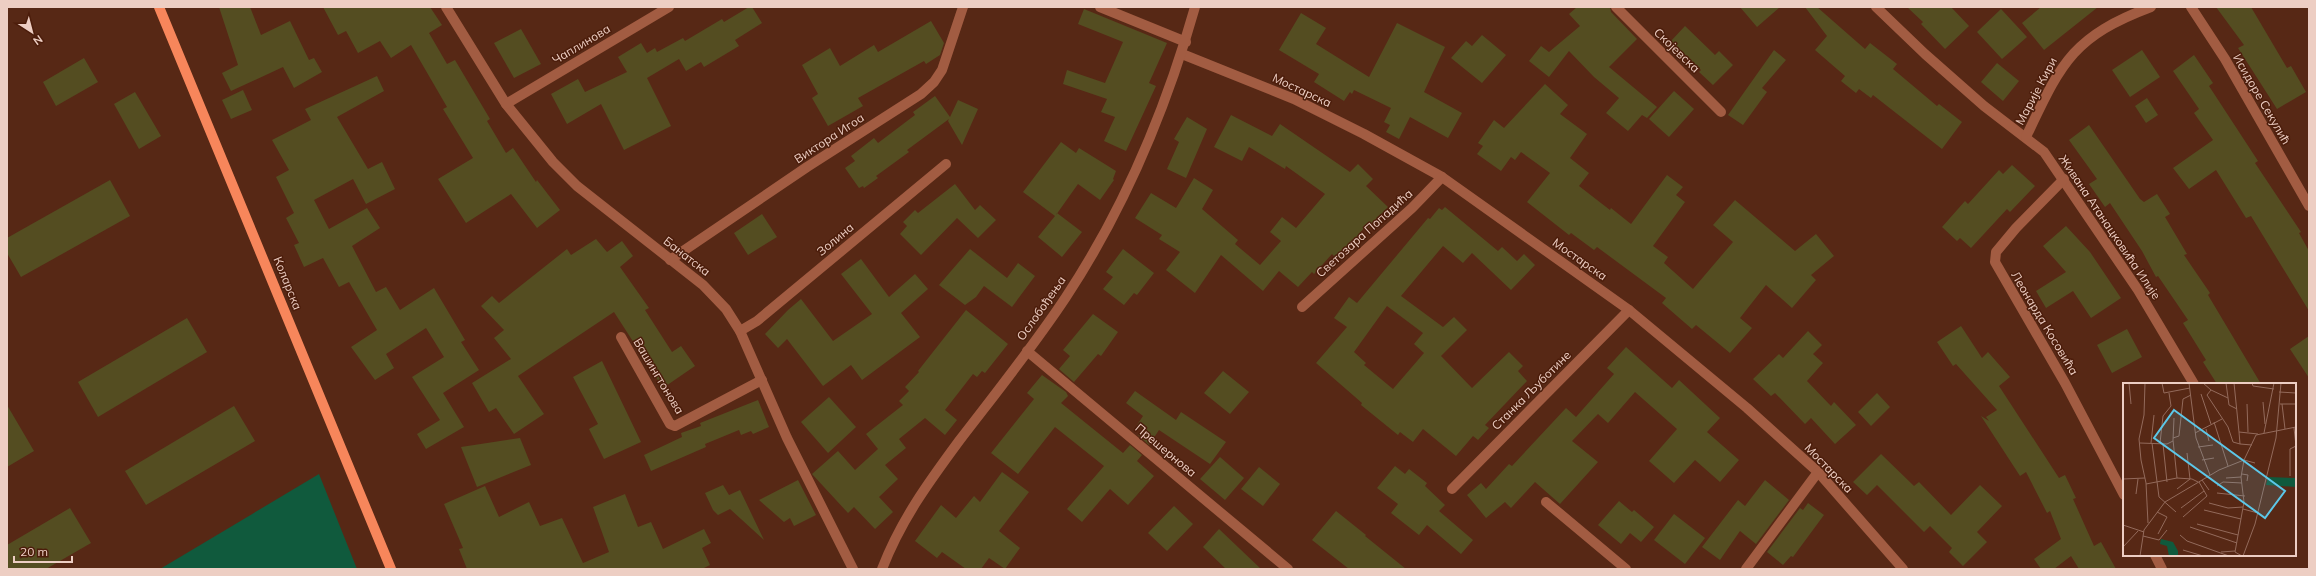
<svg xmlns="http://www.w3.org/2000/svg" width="2316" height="576" viewBox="0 0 2316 576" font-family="Mulish,sans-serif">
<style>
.green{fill:#105a3d}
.building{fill:#544d21;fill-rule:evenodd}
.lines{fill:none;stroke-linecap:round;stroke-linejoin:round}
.minor{stroke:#a25c42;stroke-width:10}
.major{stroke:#f7865b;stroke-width:10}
.labels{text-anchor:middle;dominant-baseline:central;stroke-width:3;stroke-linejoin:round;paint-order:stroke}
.street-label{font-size:12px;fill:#edcec3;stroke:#4c1d0b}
.inset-road{fill:none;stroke:#936a5b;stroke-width:1}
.view{fill:#5cc7e8;fill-opacity:0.15;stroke:#5cc7e8;stroke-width:2}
.inset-edge{fill:none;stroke:#edcec3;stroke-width:2}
</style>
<rect width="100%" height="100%" fill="#572815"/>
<!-- green -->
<path class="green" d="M319,474L357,569H160Z"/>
<!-- building -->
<g class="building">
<path d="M219,7H250L261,35L290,21L309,60L314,58L322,72L294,88L283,67L231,91L222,73L238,65Z"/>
<path d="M323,7H430L442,25L429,33L447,64L455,60L490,119L487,121L506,153L513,148L536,182L537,180L560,210L537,228L511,194L466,223L438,179L473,158L443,109L447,107L411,45L391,58L380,41L358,53L346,31L338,35Z"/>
<path d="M749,7H752L762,23L735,40L739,46L704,67L701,62L686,71L679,59L647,78L671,126L624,150L601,104L567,124L551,94L578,79L585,92L627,72L618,57L641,43L647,53L655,48L657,52L683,38L685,41L722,19L724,22Z"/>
<path d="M1577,7H1610L1611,12L1637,39L1609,67L1657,107L1647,118L1642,115L1628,131L1606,113L1619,98L1594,77L1569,51L1549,77L1529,61L1541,46L1549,52L1580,26L1569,14Z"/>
<path d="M1740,7H1780L1757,27Z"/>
<path d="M1805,7H1817L1865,49L1870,43L1897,64L1893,69L1937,106L1939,104L1962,122L1942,149L1873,95L1871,98L1859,89L1856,93L1841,81L1845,76L1815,50L1827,36Z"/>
<path d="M1907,7H1951L1969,26L1945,49L1921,24L1923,22Z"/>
<path d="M2041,7H2098L2044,50L2022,23Z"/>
<path d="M2216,7H2251L2287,68L2291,66L2306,92L2277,109L2238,48L2244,45Z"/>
<path d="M1084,9L1167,43L1149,83L1156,86L1126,151L1104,141L1115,117L1101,112L1107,99L1063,84L1067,70L1105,83L1123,42L1078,24Z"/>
<path d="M2001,9L2027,37L2002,59L1977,32Z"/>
<path d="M1301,13L1326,28L1316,44L1369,77L1397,23L1445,47L1424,92L1462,113L1448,138L1410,117L1399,139L1386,132L1390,125L1384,122L1391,108L1354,90L1352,94L1350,92L1344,101L1314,82L1319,74L1279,50Z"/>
<path d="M931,21L944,43L940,55L926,64L924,61L858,98L863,106L828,126L812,98L818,94L802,65L830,48L840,66L874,45L878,52Z"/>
<path d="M1685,26L1715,55L1719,51L1733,65L1713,85L1699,72L1701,70L1671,41Z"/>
<path d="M521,29L541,64L514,78L494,43Z"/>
<path d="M1482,35L1506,55L1482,83L1451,58L1466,41L1472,46Z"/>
<path d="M1774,50L1786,60L1762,88L1767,92L1743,125L1728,115Z"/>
<path d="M2142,50L2160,77L2130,97L2112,70Z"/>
<path d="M2194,55L2213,83L2209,86L2258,161L2255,163L2301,232L2299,233L2309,251V311L2251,216L2246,218L2216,170L2189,189L2173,168L2213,140L2194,113L2199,109L2173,71Z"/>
<path d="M84,58L98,82L56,106L43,82Z"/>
<path d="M1997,63L2019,81L2003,101L1981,82Z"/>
<path d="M377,76L384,91L337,117L368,169L382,162L395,189L366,204L353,179L314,200L329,229L367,208L380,228L352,246L376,292L386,287L400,310L434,288L465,340L461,342L479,370L443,393L464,427L426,449L417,434L440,420L412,377L444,357L426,328L386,354L394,368L375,380L351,347L377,330L349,282L339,287L323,258L304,267L294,245L299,243L286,218L294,213L276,177L289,170L272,140L311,120L305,109Z"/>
<path d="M1545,84L1568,105L1560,114L1587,134L1570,158L1589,173L1579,186L1610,210L1611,208L1631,224L1667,175L1683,187L1676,195L1685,202L1653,246L1668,257L1664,263L1693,289L1733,242L1713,225L1735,200L1795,251L1816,234L1834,256L1811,275L1816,280L1792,308L1766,285L1740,318L1752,328L1730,353L1696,325L1692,329L1662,303L1666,298L1597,247L1594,250L1571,233L1569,235L1527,202L1550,173L1521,152L1515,160L1511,157L1501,171L1477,154L1483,146L1478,143L1494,120L1504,128Z"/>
<path d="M243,90L252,110L231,119L222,100Z"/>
<path d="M1674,91L1694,109L1669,137L1649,119Z"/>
<path d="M135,92L161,136L139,149L114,104Z"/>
<path d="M935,96L950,117L958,100L978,109L962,145L948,121L949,119L907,150L909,152L876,176L878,178L864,188L863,186L859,188L845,168L855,161L851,156L874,138L878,143L915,115L913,112Z"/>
<path d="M2147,98L2158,115L2146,123L2135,106Z"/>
<path d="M1231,115L1272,136L1280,124L1350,172L1358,164L1373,179L1366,186L1388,207L1367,229L1365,227L1337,259L1332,254L1314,274L1312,272L1298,287L1279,271L1263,291L1221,255L1195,293L1166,270L1180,252L1159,239L1162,235L1135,218L1151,193L1176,208L1194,178L1213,190L1202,209L1238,240L1235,244L1260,265L1281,241L1270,232L1282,217L1296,228L1325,194L1286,166L1285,169L1249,147L1242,161L1214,147Z"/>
<path d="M1187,117L1207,129L1186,178L1167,169L1179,142L1174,139Z"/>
<path d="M2089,125L2140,199L2144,202L2157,194L2170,214L2165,217L2187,254L2184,255L2210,293L2208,295L2261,384H2217L2203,362L2206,360L2183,323L2188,320L2158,276L2156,277L2142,251L2110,203L2105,207L2089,184L2097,179L2069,140Z"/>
<path d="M1061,142L1076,153L1079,148L1116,171L1113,179L1114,180L1100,200L1078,184L1056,215L1057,213L1082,232L1062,257L1038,237L1055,216L1023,192Z"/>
<path d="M2012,165L2035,186L2010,212L2007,209L1971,248L1960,238L1957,241L1942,227L1965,201L1968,204L1999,170L2003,174Z"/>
<path d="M110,180L130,216L21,277L7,253V238Z"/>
<path d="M955,184L975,210L980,205L996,220L978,238L957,218L921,255L900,234L907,226L903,222L915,210L918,213Z"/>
<path d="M1445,207L1498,251L1502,247L1517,261L1524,254L1535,265L1511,290L1472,253L1463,263L1443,246L1401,296L1443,327L1454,317L1467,330L1441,356L1472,388L1509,352L1523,366L1518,371L1527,381L1485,425L1489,428L1478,440L1473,436L1456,456L1423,429L1413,442L1400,432L1398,435L1361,405L1362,403L1316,363L1347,327L1334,318L1349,297L1357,303L1428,218L1430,219L1439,208L1442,210ZM1387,306L1423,333L1414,344L1424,353L1393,389L1364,365L1366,363L1354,352Z"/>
<path d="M762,214L777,237L748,255L734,233Z"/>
<path d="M2066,226L2090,252L2121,298L2091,318L2073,291L2046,308L2036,291L2066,272L2043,246Z"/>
<path d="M596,239L607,252L622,241L633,256L620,267L649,308L645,310L672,352L681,346L695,366L663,388L614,312L518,376L544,414L514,434L496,408L489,412L472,383L511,359L494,338L504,330L481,306L492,296L499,303L567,249L571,255Z"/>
<path d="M970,249L1007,278L1018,263L1035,276L1012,307L984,286L976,297L965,305L939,285Z"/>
<path d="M1123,249L1154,273L1137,295L1134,293L1124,305L1103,289L1113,277L1106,272Z"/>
<path d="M861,259L889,297L915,274L928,289L901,313L920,337L862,380L851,365L823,386L787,339L778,348L765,334L788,310L801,299L833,341L872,314L841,274Z"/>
<path d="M966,310L1008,344L985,373L982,371L977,377L973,374L945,410L957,420L945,435L925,418L899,439L906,448L885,465L898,479L879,497L893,512L875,529L854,507L848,513L812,474L838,451L855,470L878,449L866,434L903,405L899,401L909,391L905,387L919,372L918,371Z"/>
<path d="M1093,314L1118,332L1101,356L1098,354L1074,382L1059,369L1070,356L1063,350Z"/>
<path d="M187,318L207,352L98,417L78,382Z"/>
<path d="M1961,326L1982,358L1988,352L2010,377L1999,386L2059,478L2065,475L2076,498L2073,499L2094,546L2101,542L2116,569H2079L2071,556L2054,569H2041L2034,559L2061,539L2050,511L2047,513L2026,472L2020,476L1981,416L1989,421L1986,417L1997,410L1956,364L1953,366L1937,342Z"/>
<path d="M2127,329L2142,357L2112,373L2097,345Z"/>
<path d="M1808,331L1822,345L1813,354L1823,363L1807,381L1831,406L1834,402L1856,425L1835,444L1811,418L1805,424L1775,393L1771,396L1753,379L1779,354L1783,358Z"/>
<path d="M2309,336V378L2290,349Z"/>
<path d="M1626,347L1672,388L1679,380L1720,418L1707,432L1739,460L1720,482L1695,460L1674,483L1649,461L1677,429L1635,392L1608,423L1598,414L1572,441L1598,462L1560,504L1535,482L1511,508L1505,502L1486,518L1467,495L1481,483L1486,489L1509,464L1512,466L1566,408L1576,417L1614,374L1607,368Z"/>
<path d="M602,361L641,442L604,459L589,429L598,424L573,377Z"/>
<path d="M1223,371L1249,392L1230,414L1204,393Z"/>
<path d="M1042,375L1066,392L1068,396L1061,403L1123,453L1130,445L1142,455L1137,461L1154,476L1128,505L1110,489L1082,522L1067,509L1104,466L1055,427L1018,474L991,453L1034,399L1027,393Z"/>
<path d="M1135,391L1176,420L1181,412L1226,442L1210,464L1159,430L1149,445L1138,435L1143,429L1137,425L1143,416L1126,403Z"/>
<path d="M1877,393L1890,407L1871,426L1858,412Z"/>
<path d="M829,397L856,427L828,453L801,422Z"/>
<path d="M758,400L769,427L753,434L751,431L741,435L739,430L705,444L706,447L651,471L644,455L682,437L681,433L701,426L700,423Z"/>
<path d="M7,405L34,451L7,467Z"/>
<path d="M234,406L255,441L146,505L125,471Z"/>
<path d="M520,438L531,465L477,487L461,447Z"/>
<path d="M1881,454L1914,486L1919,482L1951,515L1980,485L2002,506L1977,532L1987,542L1963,566L1949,552L1952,548L1930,526L1924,532L1877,485L1867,495L1853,482Z"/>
<path d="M1220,457L1244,478L1225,500L1200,479Z"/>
<path d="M1395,466L1405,474L1409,469L1427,483L1425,486L1445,505L1439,511L1473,540L1461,554L1427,525L1419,535L1391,513L1398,504L1377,488Z"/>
<path d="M1259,467L1280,484L1263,506L1241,489Z"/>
<path d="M1002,472L1029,492L999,531L1020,548L1005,569L989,558L981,569H966L942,552L937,558L915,541L941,505L956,518L974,496L980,502Z"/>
<path d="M798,480L816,515L794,526L790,518L784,522L759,500Z"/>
<path d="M1765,480L1789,500L1756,544L1740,531L1720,560L1702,547L1738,500L1745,506Z"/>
<path d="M723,485L729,495L740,490L764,540L730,509L718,515L713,510L705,493Z"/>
<path d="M485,486L499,517L529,502L540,526L562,518L583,563L609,552L593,507L625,494L638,527L651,522L663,549L704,529L711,543L702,548L710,565L702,569H467L459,549L463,548L444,504Z"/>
<path d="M1619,501L1632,512L1634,510L1654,527L1641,542L1630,533L1621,544L1598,525Z"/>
<path d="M1808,503L1824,515L1793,557L1791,556L1783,565L1767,552L1800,508L1803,510Z"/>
<path d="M1174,506L1193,524L1167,551L1148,533Z"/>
<path d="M70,508L91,543L46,569H7V545Z"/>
<path d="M1336,511L1366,535L1365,536L1406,569H1349L1312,540Z"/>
<path d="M1674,514L1705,538L1685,564L1654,540Z"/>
<path d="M1219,529L1261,569H1226L1203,547Z"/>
</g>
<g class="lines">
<!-- minor -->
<g class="minor">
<path d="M446,7L506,104L553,162L577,186L703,285L726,309L740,331L787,438L853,569"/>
<path d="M1100,7L1186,42"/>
<path d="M1616,7L1721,112"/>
<path d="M1876,7L1925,54L1984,106L2044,152L2138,290L2194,384"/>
<path d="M2191,7L2225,59L2309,206"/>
<path d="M1182,54L1294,99L1364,134L1442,177L1629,310L1747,408L1818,472L1903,569"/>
<path d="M506,104L669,7"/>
<path d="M2026,137C2061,64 2071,37 2151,7"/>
<path d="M2064,179L2016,228L1996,252L1995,262L2065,383L2124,495"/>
<path d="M670,260L807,167L921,94L934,82L942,70L963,7"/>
<path d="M1302,307L1412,208L1442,177"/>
<path d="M740,331L757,321L946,164"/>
<path d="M621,337L670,424L675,426L762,380"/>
<path d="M1027,351L1288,569"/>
<path d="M1452,489L1629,310"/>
<path d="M1546,502L1626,569"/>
<path d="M2155,555L2162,569"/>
<path d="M882,569C901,520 928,483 959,441C995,394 1033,347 1066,297C1124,209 1166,109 1195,7"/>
<path d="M1746,569L1818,472"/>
</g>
<!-- major -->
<path class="major" d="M159,7L391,569"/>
</g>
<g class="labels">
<!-- street labels -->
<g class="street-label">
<text transform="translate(581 44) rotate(-31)">Чаплинова</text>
<text transform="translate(1677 50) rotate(44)">Скојевска</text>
<text transform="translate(1302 90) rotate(25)">Мостарска</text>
<text transform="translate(2036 91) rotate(-62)">Марије Кири</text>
<text transform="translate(2262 99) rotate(60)">Исидоре Секулић</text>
<text transform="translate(829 138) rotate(-33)">Виктора Игоа</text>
<text transform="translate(2110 227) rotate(56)">Живана Атанацковића Илије</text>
<text transform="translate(1364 233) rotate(-42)">Светозара Попадића</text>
<text transform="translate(835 239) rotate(-40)">Золина</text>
<text transform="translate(687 256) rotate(38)">Банатска</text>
<text transform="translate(1580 259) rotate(35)">Мостарска</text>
<text transform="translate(288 283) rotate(68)">Коларска</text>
<text transform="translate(1041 308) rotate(-55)">Ослобођења</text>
<text transform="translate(2045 323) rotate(59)">Леонарда Косовића</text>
<text transform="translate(659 376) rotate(59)">Вашингтонова</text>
<text transform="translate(1531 390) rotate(-45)">Станка Љуботине</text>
<text transform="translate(1166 450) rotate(40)">Прешернова</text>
<text transform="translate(1829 468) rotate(46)">Мостарска</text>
</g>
</g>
<!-- overview -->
<g transform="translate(2123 383)">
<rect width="173" height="173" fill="#572815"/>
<path d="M145,94L173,95V104L143,102ZM38,156L50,159L55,168V173H46L44,163L37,161Z" fill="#105a3d"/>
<path class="inset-road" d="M6,0L8,21M22,0L21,32L16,56L18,77L23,100L25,140M39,0L41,10L67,5M66,0L73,55L87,92M80,0L88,7L105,15M103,0L106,22L114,26M111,0L116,49L135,51M129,0L130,3L151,6M88,7L84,12L105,44L110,59L117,61M156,9L173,10M78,11L88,41M140,19L142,41M124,21L125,49M157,21H173M159,21L162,46M51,35L50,57L54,95M91,39L105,83M83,46L86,58M116,49L117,61L129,62M72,50L99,36M141,50L151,0M50,55L56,53L60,16L68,12M17,60L44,61L50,58M28,60L31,32M29,60L36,114L53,129M37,60L40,33L48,23L46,10M40,61L44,99M75,64L90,62M79,77L91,75M119,91L125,92L124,98M167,93V66L173,63L171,45M103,95L118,94M0,96L22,95M79,97L86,107M23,101L54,95L69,96L75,99M94,103L100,99L119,100M54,106L67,96L64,70M94,110L122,113M13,111L15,96M86,120L105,125L120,124M58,125L81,108M120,126L135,130M81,127L118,136M34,129L44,134L35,151M60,134L84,113L76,99M74,141L115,152M0,142L21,149M67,144L114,160M57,152L64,158L106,173M20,153L36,157L44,147M0,164L15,148M60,167L80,173M98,169L112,168M17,173L21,147L42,119L96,87L121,77L133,52L173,44M119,173L112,169L121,119L118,94L121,77L132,80M120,173L132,141L153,55L158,0"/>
<path class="view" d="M51,27L162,108L142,135L31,55Z"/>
<rect width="173" height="173" class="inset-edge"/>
</g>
<!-- border -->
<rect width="2316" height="576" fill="none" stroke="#edcec3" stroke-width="16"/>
<!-- north arrow -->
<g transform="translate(32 32) rotate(144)" stroke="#4c1d0b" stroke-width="3" paint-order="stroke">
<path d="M0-3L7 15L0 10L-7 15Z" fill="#edcec3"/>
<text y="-6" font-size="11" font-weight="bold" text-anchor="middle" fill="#edcec3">N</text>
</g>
<!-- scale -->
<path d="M14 556v6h58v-6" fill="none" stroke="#edcec3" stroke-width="2"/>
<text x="20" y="556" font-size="12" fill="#edcec3" stroke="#4c1d0b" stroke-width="3" paint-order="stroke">20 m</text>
</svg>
